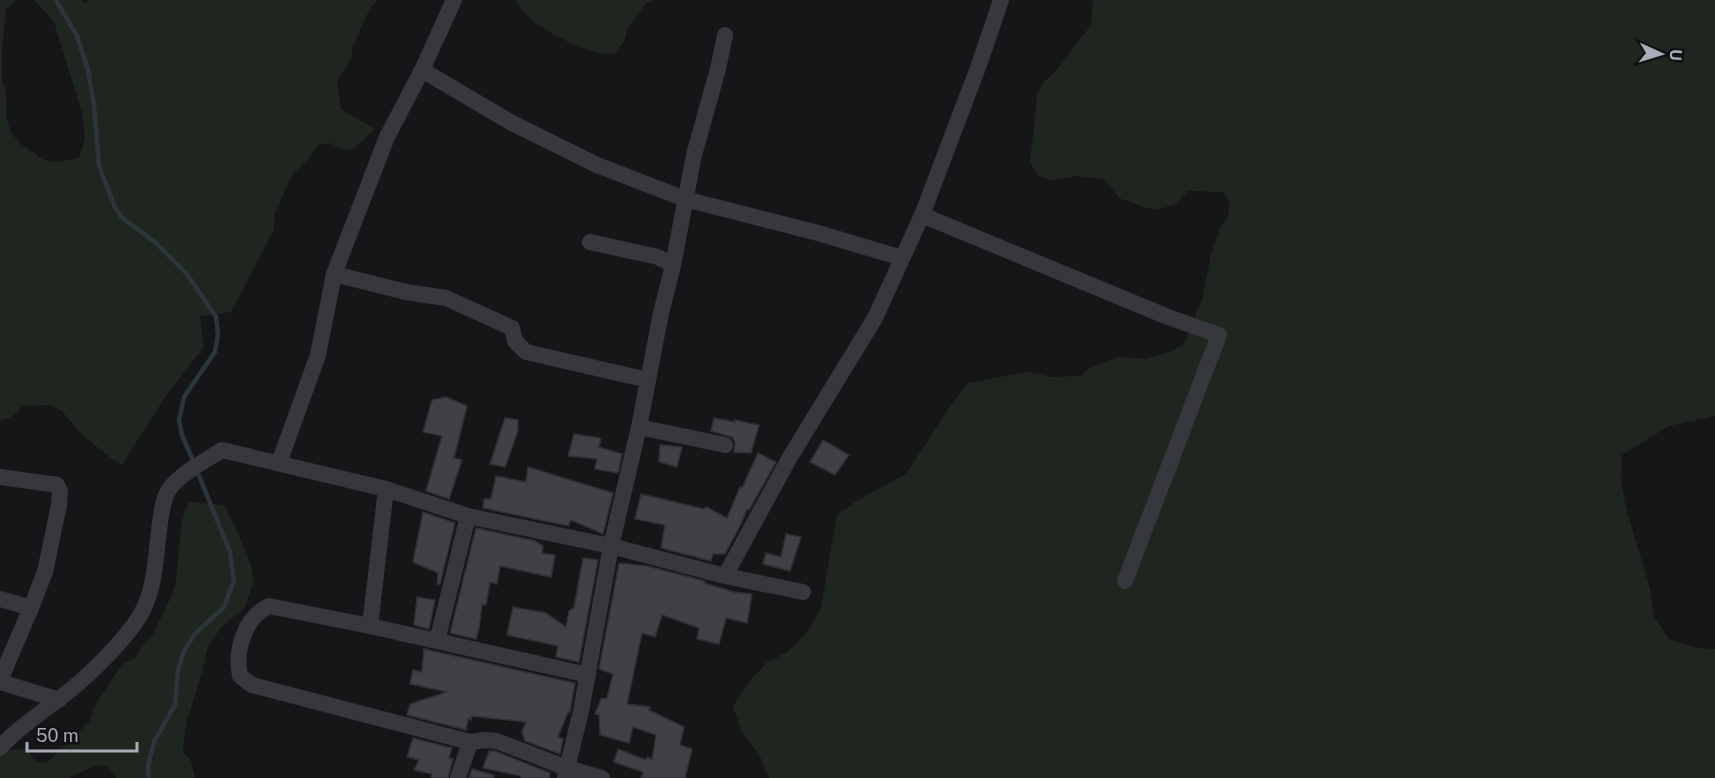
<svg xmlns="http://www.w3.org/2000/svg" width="1715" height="778" viewBox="0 0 1715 778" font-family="'Public Sans',sans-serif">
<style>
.green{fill:#1e261f}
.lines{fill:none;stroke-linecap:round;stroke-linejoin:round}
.stream{stroke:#2c353c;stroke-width:4.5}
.building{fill:#404145;stroke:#303034;stroke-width:1.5}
.minor{stroke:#37383d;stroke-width:16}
</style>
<rect width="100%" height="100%" fill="#161618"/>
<!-- green -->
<g class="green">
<path d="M0,0H16L6,9L2,51V79L6,92L7,120L11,133L21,144L44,160L57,162L79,158L85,138L82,113L54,22L34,0H82L84,3L89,0H378L370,8L353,46L351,59L337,81L341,109L375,129L355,148L342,150L331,143L318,145L311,156L292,175L275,213L274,230L231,312L200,316L204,347L167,394L122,465L111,458L80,433L62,411L51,405L23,406L13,416L0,421Z"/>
<path d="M516,0H653L646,3L628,28L624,41L615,53C610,53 605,54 600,53C577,49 524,23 516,0Z"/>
<path d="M1093,0H1715V416L1669,426L1622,455L1621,481L1626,508L1650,588L1654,617L1669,639L1696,648L1715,649V778H769L759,754L742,733L733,706L748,683L766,663L789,651L808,631L821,608L837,514L860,499L906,474L951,405L968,383L1027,372L1052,377L1080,376L1090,368L1118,357L1145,359L1170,352L1183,345L1202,300L1211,254L1220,228L1227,218L1230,204L1223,192L1188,191L1174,205L1159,209L1147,208L1121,199L1103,179L1077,176L1051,180L1038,176L1030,163L1037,95L1043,83L1055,72L1091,25Z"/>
<path d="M189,502L224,505C233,525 254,560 253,581C253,587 247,600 245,608L223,625L208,646L202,672L186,724L183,751L191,761L195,778H116L115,775L106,765L94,766L69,778H0V751L27,749L34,760L46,764L90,721L94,707L123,663L135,658L142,647L152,636L172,595L176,582L181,528L184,514Z"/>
</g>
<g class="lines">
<!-- stream -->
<g class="stream">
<path d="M56,0L77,36L88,70L94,106L99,166L114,205L121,217L156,243L187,274L216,317L218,334L215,352L184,397L179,420L182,435L194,463"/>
<path d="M149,778L148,766L154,742L175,705L178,670L184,651L195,634L224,607L234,580L230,552L197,471"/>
</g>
</g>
<!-- building -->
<g class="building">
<path d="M446,397L467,406L454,458L462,460L449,499L426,491L442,436L423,432L432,400Z"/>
<path d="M505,418L518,420V431L505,467L490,464Z"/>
<path d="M714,418L735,422V420L759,425L751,453L734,452L735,442L732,437L711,431Z"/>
<path d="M574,434L601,438L599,447L622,454L618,473L595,469L597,459L568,456Z"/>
<path d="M823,440L849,455L835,475L810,462Z"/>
<path d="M660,445L682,447L677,467L659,462Z"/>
<path d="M758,453L776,462L749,510L747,509L741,524L725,554H713L711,561L661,548L665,525L635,519L641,494L704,509L706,507L727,518L740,487L742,488Z"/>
<path d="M528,467L613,493L603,534L571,520L568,526L483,508L484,499H491L496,476L526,482Z"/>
<path d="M423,512L455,523L440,584H437L438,573L413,562Z"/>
<path d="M476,528L535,541L543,546L542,553L555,555L551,577L500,566L497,584L490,582L486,605H482L479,628L476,639L450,633Z"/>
<path d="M786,534L801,537L790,571L763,564L766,553L781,557Z"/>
<path d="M583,558L598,560L579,662L556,657L558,646L507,635L513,607L546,613L566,627L569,611L574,608Z"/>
<path d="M619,563L647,566L705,581L704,583L734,592L752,594L747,623L726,618L719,644L697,639L699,628L662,615L655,637L642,633L627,704L650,707L649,710L684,727L680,745L692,749L685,778H641L643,772L614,762L618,749L646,760L647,757L652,759L656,735L633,727L629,743L600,735L599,715L595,714L601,699L607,698L613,674L599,669Z"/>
<path d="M417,597L435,600L429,629L414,625Z"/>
<path d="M424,649L575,683L570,712H568L558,737L563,739L560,754L525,741L522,732L526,722L472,716L471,720L468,719L466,730L407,715L410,704L447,692L410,684L413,670L422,672Z"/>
<path d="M413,738L452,748L449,758L453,759L448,778H431L432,774L414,770L419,760L407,757Z"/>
<path d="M489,751H495L550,773L549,778H521V776L483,768Z"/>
<path d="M472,769L494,775L493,778H469Z"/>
</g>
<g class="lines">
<!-- minor -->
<g class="minor">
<path d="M422,70L512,123L597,165L685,199L818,233L902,258"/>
<path d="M922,215L1168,317L1219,335L1125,581"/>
<path d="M590,242L658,257L673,265"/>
<path d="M334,274L406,292L446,298L512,328L515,341L526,352L648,380"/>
<path d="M639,427L725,445"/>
<path d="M279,463L318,355L334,274L387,137L422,70L454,0"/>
<path d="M0,477L57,485L60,491L59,505L45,572L31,608L0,680"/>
<path d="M725,576L790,457L875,318L922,215L979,65L1001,0"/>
<path d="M0,599L31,608"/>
<path d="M370,626L386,489"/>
<path d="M437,641L468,516"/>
<path d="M588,675L370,626L269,606C244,618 235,650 240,676L252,685L470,742L485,740L497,741L567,768L602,778"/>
<path d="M0,682L59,700"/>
<path d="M0,748C15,730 37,716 56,701C83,682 130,637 144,608C156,583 156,550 160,523C162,511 163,497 170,488C183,472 205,461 222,450L386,489L468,516L611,546L725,576L803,592"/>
<path d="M565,777L581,711L611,546L639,427L661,313L673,265L694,155L718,69L725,35"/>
<path d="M458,778L470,742"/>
</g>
</g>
<!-- north arrow -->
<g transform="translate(1661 54) rotate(94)" stroke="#111113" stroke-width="4.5" paint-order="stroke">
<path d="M0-4.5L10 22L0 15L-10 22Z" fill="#a8adb8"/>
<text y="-9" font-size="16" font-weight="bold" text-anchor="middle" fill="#a8adb8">U</text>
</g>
<!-- scale -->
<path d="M27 742v9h110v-9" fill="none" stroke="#a8adb8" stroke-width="3"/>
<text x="36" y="742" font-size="18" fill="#a8adb8" stroke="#111113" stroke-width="4.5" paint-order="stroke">50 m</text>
</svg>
